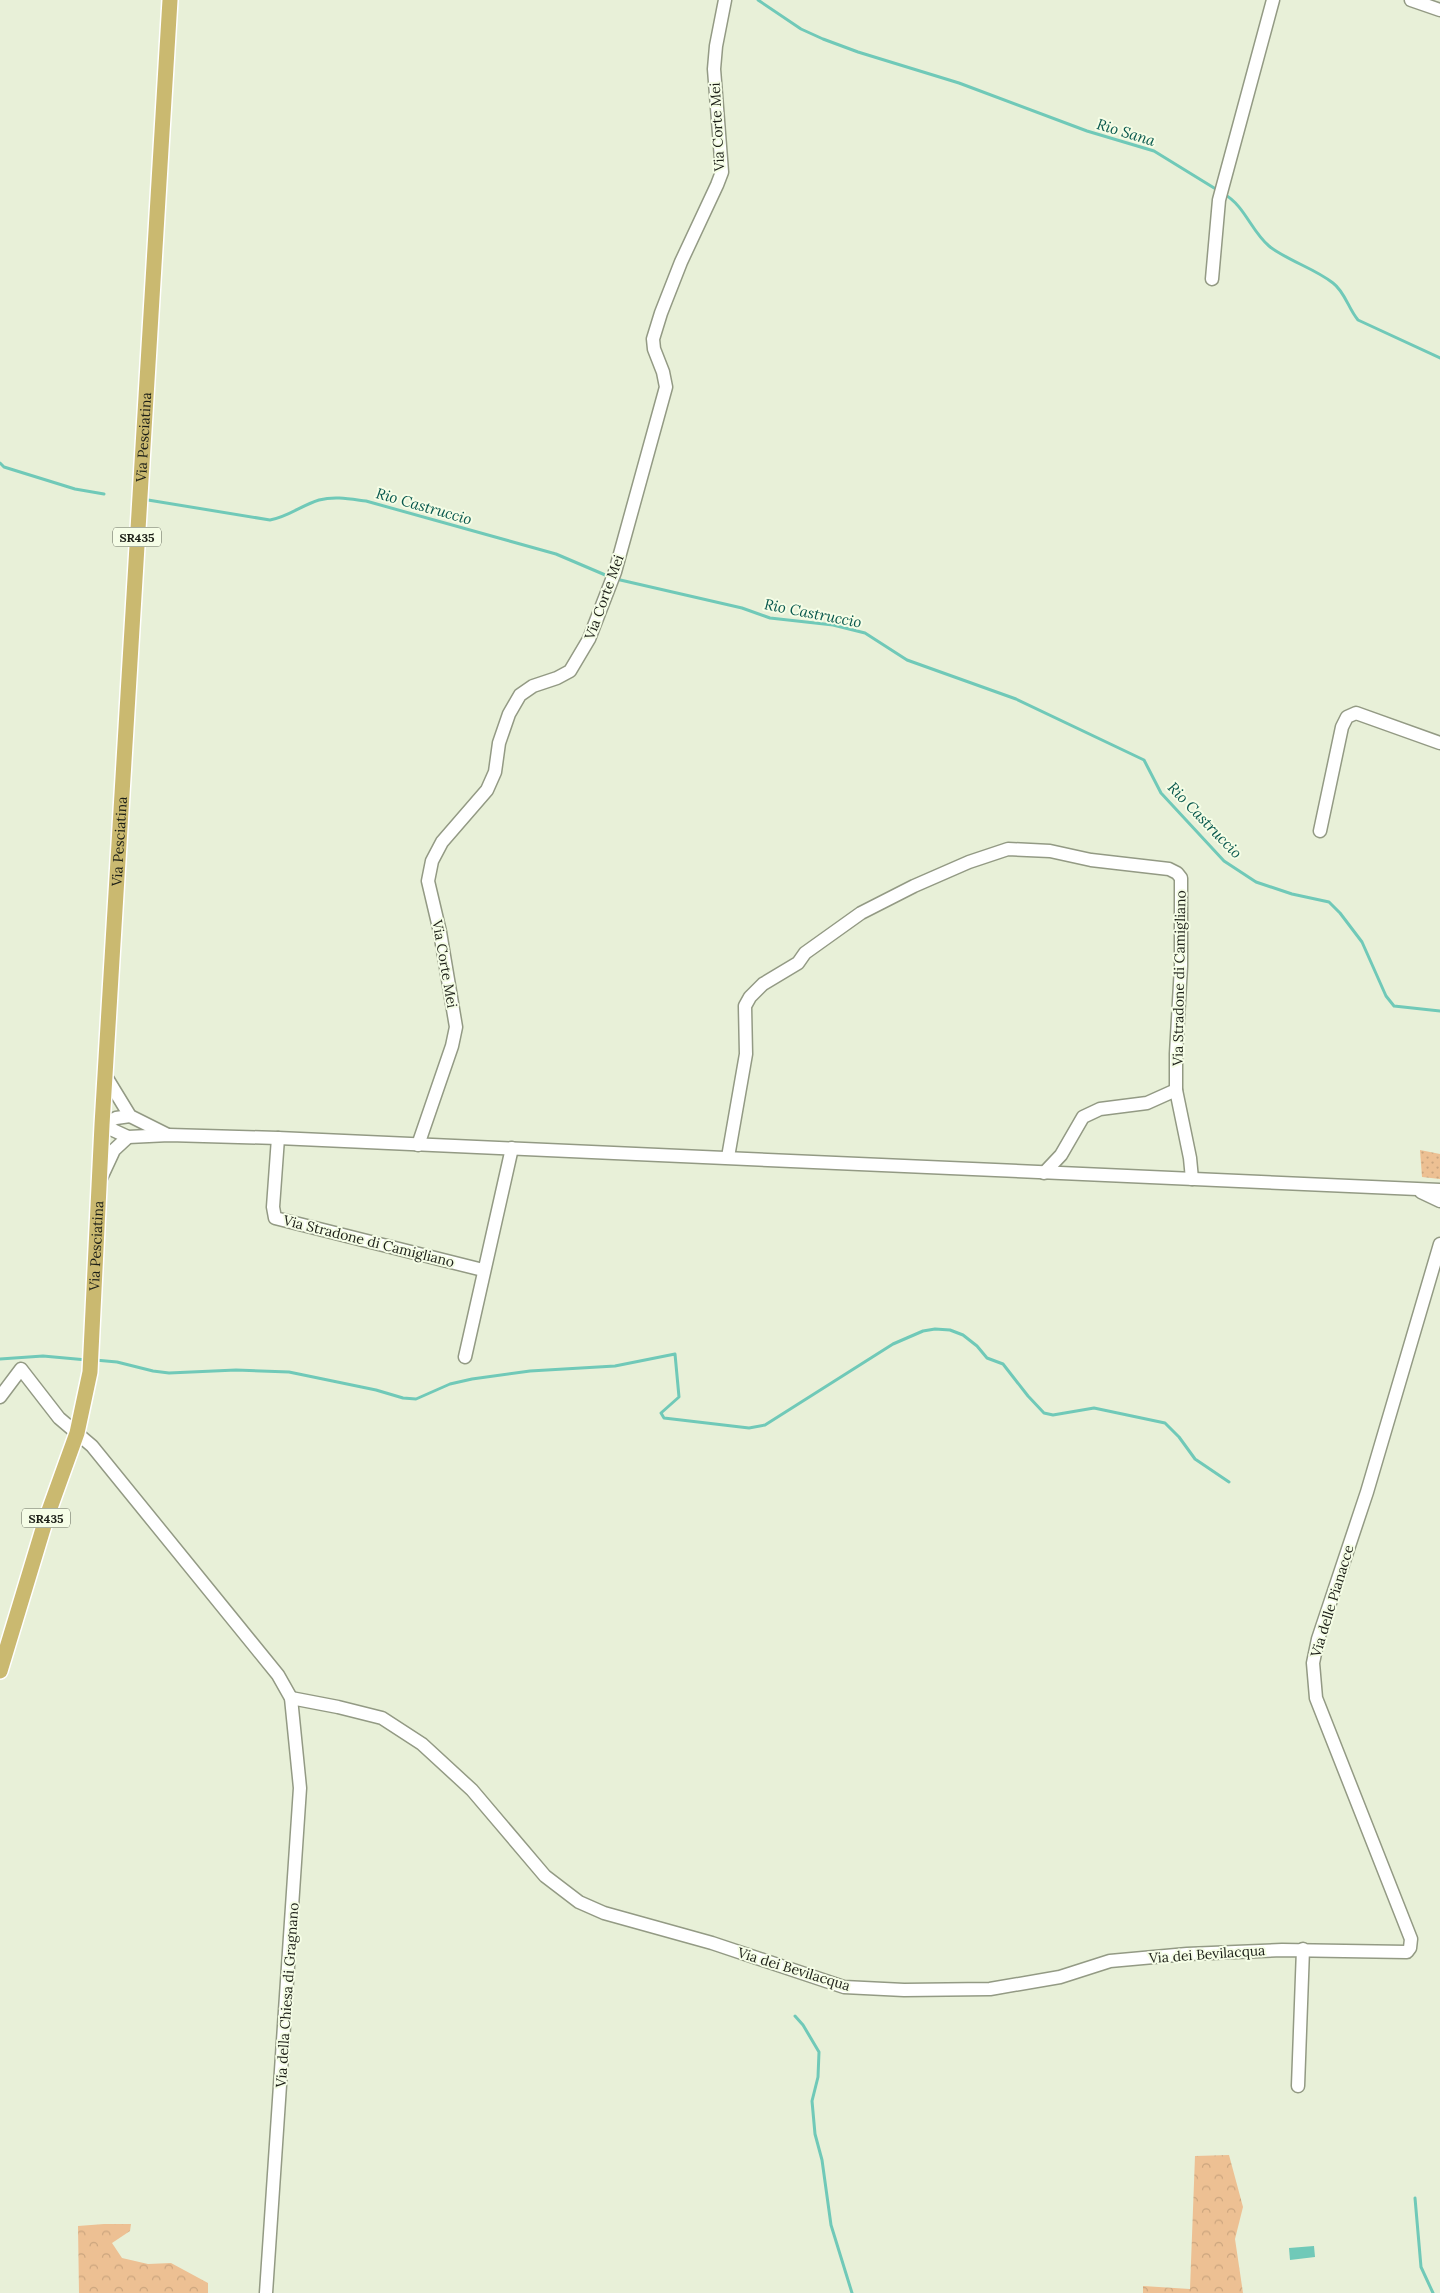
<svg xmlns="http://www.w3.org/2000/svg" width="1440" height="2293" viewBox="0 0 1440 2293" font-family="Lora,serif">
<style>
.grass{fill:url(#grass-dots)}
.forest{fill:url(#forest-crowns)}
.water{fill:#70c9b8}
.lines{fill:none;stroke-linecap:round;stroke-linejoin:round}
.stream{stroke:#70c9b8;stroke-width:3}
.minor-casing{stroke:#939a84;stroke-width:15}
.major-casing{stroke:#fff;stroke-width:18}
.minor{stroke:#fff;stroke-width:12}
.major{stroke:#cab970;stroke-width:15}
.labels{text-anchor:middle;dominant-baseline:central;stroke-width:4;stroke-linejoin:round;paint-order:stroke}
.shield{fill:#f5fde6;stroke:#5d6255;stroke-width:1}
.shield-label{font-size:12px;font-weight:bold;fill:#1c1f17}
.street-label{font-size:14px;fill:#1c1f17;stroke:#f5fde6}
.water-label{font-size:15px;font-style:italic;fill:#07574c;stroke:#f5fde6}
</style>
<defs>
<pattern id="grass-dots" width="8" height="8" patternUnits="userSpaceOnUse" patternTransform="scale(1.25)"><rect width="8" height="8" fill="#edc093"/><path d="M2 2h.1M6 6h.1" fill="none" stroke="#cba57e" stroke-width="1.8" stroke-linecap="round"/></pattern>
<pattern id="forest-crowns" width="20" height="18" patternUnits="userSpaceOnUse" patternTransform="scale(1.25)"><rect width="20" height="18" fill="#edc093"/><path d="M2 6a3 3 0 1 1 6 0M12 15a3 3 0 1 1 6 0" fill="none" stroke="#cba57e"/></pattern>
</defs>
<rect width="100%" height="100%" fill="#e8f0d8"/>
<!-- grass -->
<path class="grass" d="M1420,1150L1440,1154V1179L1422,1177Z"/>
<!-- forest -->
<g class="forest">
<path d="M1229,2155L1243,2207L1235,2239L1243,2293H1143V2286L1190,2289L1195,2156Z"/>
<path d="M104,2224H131L130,2231L112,2243L122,2258L148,2264L171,2263L208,2283V2293H79L78,2226Z"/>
</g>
<!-- water -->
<path class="water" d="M1314,2246L1315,2257L1290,2260L1289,2248Z"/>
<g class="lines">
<!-- stream -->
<g class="stream">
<path d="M758,0L801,29L823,39L858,52L959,83L1087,131L1154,151L1219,191"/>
<path d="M1224,194C1245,206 1251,231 1269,246C1288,261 1314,268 1333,283C1345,292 1348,308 1358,320L1440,358"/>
<path d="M0,463L4,467L75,489L104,494"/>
<path d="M148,500L270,520C288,517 302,505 319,500C335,496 350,499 366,501L556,554L610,577"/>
<path d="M616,579L742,608L770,618L833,625L865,633L907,660L1016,699L1144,760L1161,793L1224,861L1256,882L1292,894L1329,902L1340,913L1362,942L1386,996L1394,1006L1440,1011"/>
<path d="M0,1359L43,1356L87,1360"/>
<path d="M95,1360L117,1362L153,1371L169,1373L236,1370L289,1372L376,1390L403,1398L416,1399L450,1384L472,1379L530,1371L615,1366L675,1354L679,1397L661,1413L664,1418L749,1428L765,1425L893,1344L923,1331L935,1329L950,1330L963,1335L977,1346L987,1358L1003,1364L1028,1396L1044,1413L1053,1415L1094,1408L1165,1423L1179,1437L1195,1459L1229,1482"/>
<path d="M795,2016L803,2025L819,2052L818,2077L812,2101L815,2134L822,2160L831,2225L852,2293"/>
<path d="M1415,2198L1421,2267L1433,2293"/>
</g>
<!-- minor casing -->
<g class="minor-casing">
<g id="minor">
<path d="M1411,0L1440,10"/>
<path d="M1212,279L1219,200L1273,0"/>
<path d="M1320,831L1342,727L1347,717L1356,713L1440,743"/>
<path d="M105,1075L130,1116L166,1134"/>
<path d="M102,1125L128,1137L169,1135L278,1138L1440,1190"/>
<path d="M102,1125L116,1118L130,1116"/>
<path d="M278,1138L273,1207L275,1218L483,1270"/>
<path d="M418,1145L452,1046L456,1027L440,932L428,881L432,861L442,842L487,790L495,772L499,743L509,714L520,695L533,686L557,678L570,671L589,639L615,572L666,387L663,372L654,349L653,339L661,313L681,262L717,185L722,172L714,69L716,46L725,0"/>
<path d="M728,1157L746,1054L745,1006L750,997L763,984L798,963L805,953L861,913L914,886L969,862L1008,849L1050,851L1091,860L1169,869L1177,873L1181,878V966L1176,1054V1090L1190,1158L1192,1179"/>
<path d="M1044,1173L1061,1155L1083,1117L1100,1109L1147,1103L1176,1090"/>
<path d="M101,1178L114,1150L128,1137"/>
<path d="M1421,1192L1440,1201"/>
<path d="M465,1357L512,1148"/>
<path d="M0,1397L21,1369L59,1418L92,1446L278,1675L291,1698L300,1788L266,2293"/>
<path d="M291,1698L338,1707L382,1718L422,1744L472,1790L545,1876L579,1902L604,1913L712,1943L844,1987L904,1990L990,1989L1060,1977L1110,1961L1187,1954L1282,1950L1407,1952L1410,1948L1411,1939L1316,1698L1313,1663L1318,1639L1367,1492L1440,1244"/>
<path d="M1298,2086L1303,1949"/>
</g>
</g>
<!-- major casing -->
<g class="major-casing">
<g id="major">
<path id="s1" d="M0,1671L46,1519L77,1433L90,1372L102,1125L170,0"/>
</g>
</g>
<!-- minor -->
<use href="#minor" class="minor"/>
<!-- major -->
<use href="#major" class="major"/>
</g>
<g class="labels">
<!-- shield labels -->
<g class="shield">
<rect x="113" y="527.5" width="48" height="19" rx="4"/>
<rect x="22" y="1508.5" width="48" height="19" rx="4"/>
</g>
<g class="shield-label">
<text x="137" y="537">SR435</text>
<text x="46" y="1518">SR435</text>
</g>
<!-- street labels -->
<g class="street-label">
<text transform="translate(717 127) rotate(-93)">Via Corte Mei</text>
<text stroke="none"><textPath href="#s1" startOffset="1249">Via Pesciatina</textPath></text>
<text transform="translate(604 597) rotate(-70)">Via Corte Mei</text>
<text stroke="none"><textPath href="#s1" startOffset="844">Via Pesciatina</textPath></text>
<text transform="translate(445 964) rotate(80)">Via Corte Mei</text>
<text transform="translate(1179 978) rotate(-89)">Via Stradone di Camigliano</text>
<text transform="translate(369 1241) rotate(14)">Via Stradone di Camigliano</text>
<text stroke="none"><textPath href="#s1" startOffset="439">Via Pesciatina</textPath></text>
<text transform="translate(1332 1601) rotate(-73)">Via delle Pianacce</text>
<text transform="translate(1207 1954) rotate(-4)">Via dei Bevilacqua</text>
<text transform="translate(794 1969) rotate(17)">Via dei Bevilacqua</text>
<text transform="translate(287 1995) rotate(-86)">Via della Chiesa di Gragnano</text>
</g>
<!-- water labels -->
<g class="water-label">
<text transform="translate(1126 132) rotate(17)">Rio Sana</text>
<text transform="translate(424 506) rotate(16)">Rio Castruccio</text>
<text transform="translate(813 613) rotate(11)">Rio Castruccio</text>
<text transform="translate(1205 820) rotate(46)">Rio Castruccio</text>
</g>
</g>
</svg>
